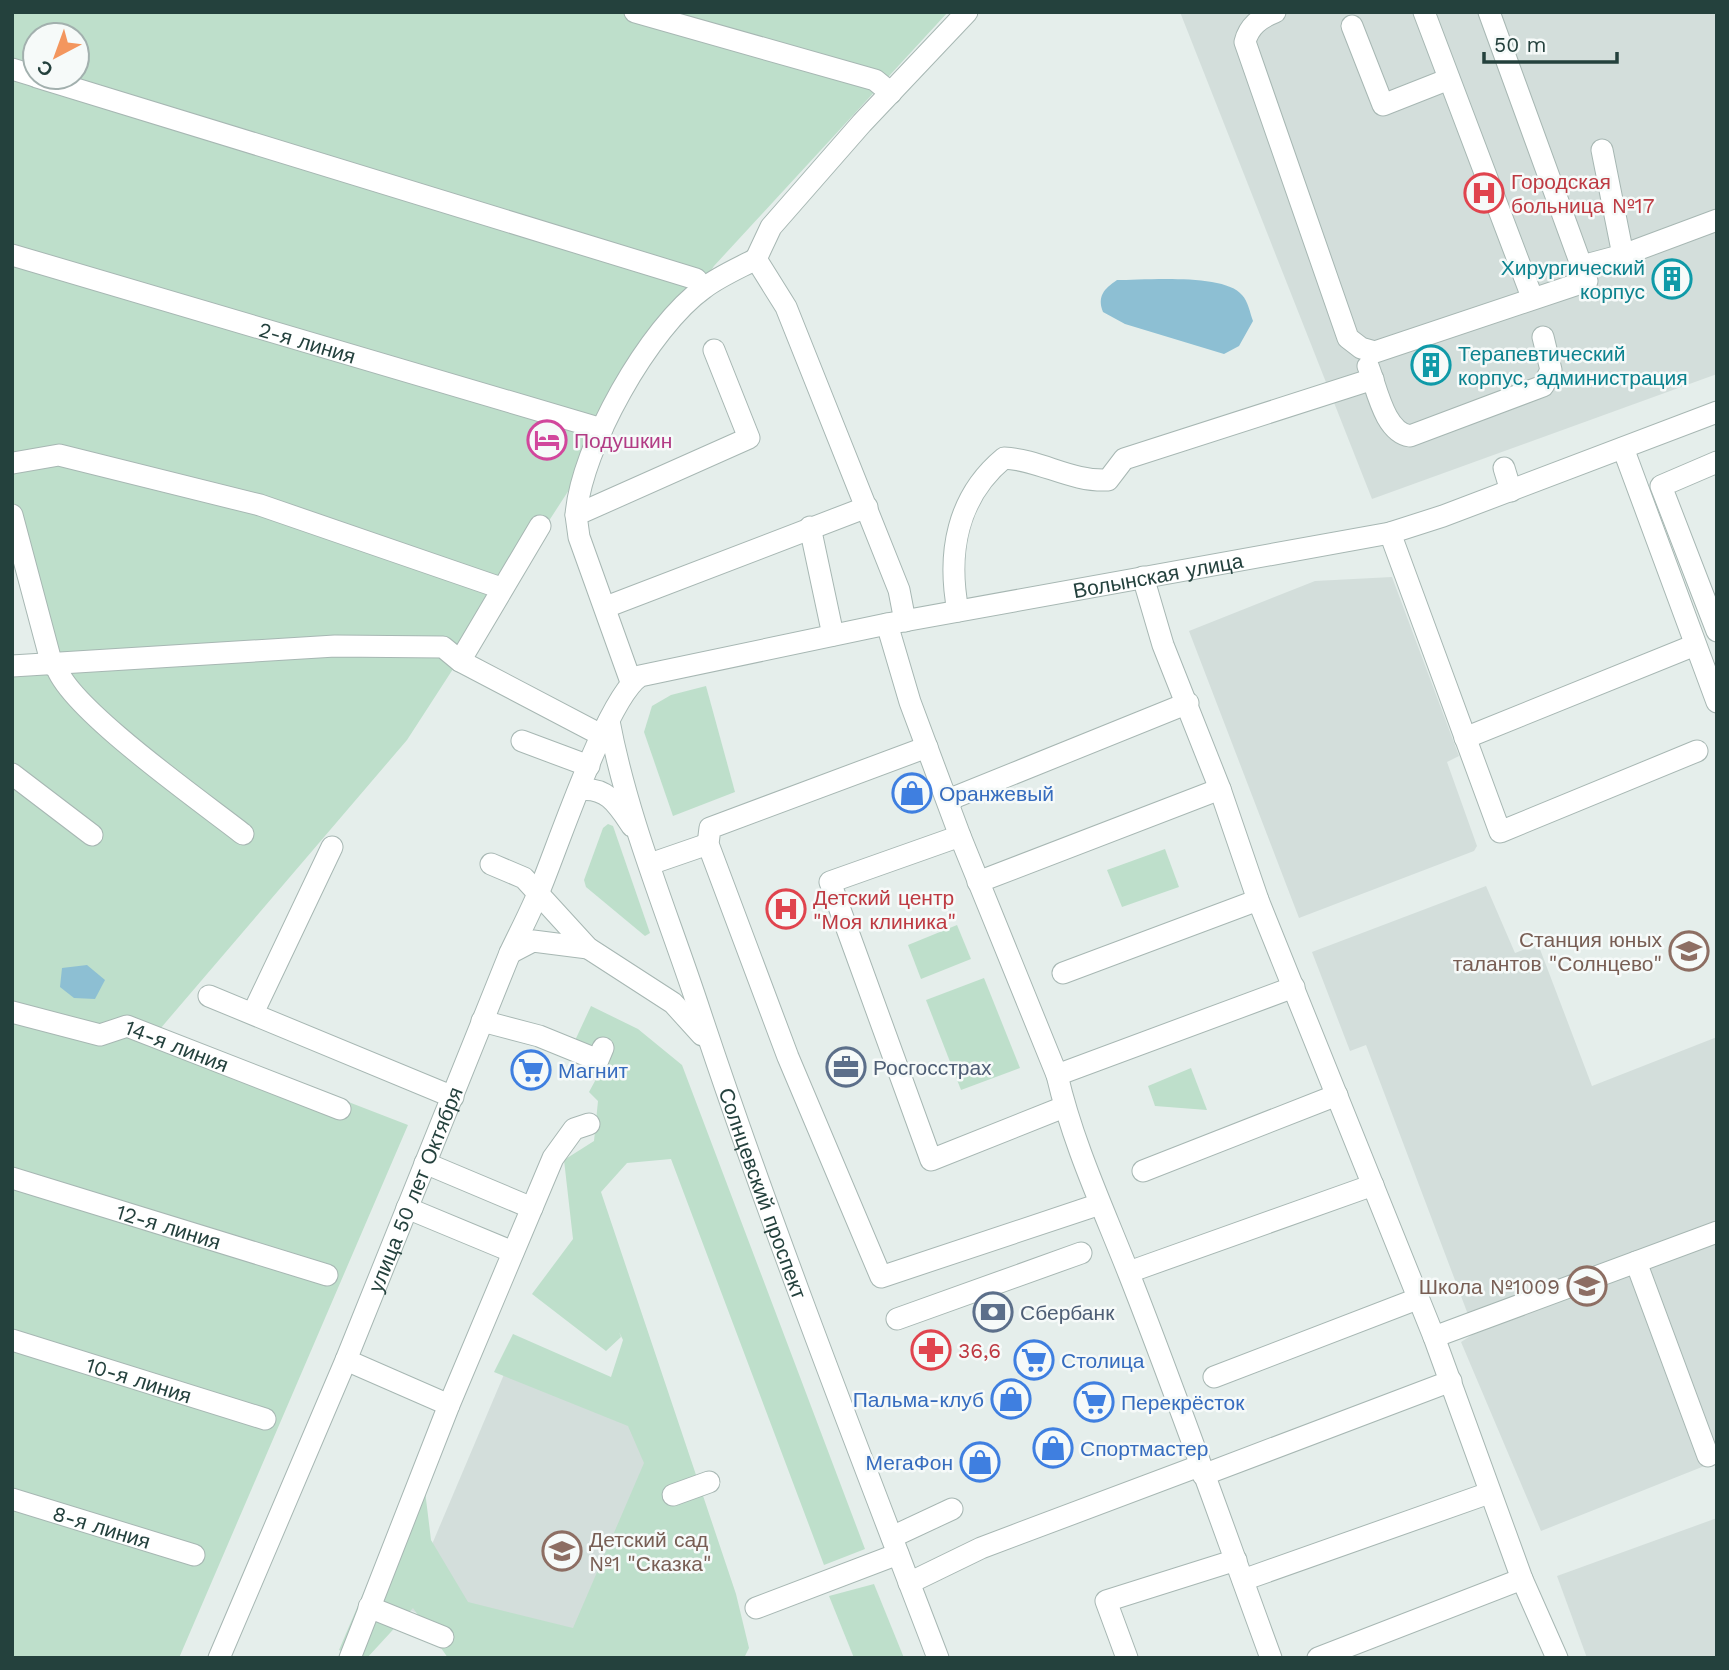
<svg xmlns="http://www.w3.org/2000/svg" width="1729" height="1670" viewBox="0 0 1729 1670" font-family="'Work Sans',sans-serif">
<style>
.built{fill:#d3dedb}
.green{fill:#bedfcb;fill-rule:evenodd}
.water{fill:#8dbfd3}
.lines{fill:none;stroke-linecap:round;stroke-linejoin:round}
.minor-casing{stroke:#a7b7b3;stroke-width:23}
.minor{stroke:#fff;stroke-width:21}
.labels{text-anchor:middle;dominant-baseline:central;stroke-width:5;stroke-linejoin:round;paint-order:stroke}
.health-label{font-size:21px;fill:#be3a42;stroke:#f6faf9;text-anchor:start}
.culture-label{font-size:21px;fill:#0d838f;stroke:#f6faf9;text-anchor:end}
.street-label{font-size:21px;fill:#24413d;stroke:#f6faf9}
.hotel-label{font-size:21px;fill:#b23c85;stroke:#f6faf9;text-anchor:start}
.shop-label{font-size:21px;fill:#366cbe;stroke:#f6faf9;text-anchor:start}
.education-label{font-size:21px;fill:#785e54;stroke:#f6faf9;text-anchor:end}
.service-label{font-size:21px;fill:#4e5e75;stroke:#f6faf9;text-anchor:start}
</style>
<rect width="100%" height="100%" fill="#e5eeeb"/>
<!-- built -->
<g class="built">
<path d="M1180,12H1717V374L1372,499Z"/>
<path d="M1392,577L1459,756L1447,762L1477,846L1474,851L1299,918L1189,631L1315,581Z"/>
<path d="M1486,886L1515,953L1538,944L1592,1086L1717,1037V1461L1541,1531L1461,1342L1475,1333L1366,1045L1350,1051L1312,952Z"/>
<path d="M519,1339L631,1386L736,1658H523L405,1608Z"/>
<path d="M1717,1518V1658H1587L1557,1576Z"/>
</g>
<!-- green -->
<g class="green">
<path d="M12,12H948L714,266L407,740L160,1029L408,1125L179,1658H12V674L52,665L12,549ZM35,35H77V77H35Z"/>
<path d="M706,686L735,792L673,816L644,732L652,706L671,695Z"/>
<path d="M608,824L613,826L650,933L645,936L586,887L584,880L603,828Z"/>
<path d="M1165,849L1179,887L1122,907L1107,870Z"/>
<path d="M957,925L971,959L921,979L908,945Z"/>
<path d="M984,978L1020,1068L961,1090L926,1000Z"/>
<path d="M591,1006L638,1029L682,1065L865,1549L824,1565L671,1159L627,1163L601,1192L736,1594L749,1648L744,1658H448L413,1608L367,1658H357L339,1650L421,1458L431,1540L468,1602L573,1628L644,1463L628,1426L494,1372L513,1334L611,1377L623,1340L619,1332L621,1337L606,1351L532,1294L573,1239L564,1160L594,1141L598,1101L589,1092L595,1081L591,1061L572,1047Z"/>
<path d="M1191,1068L1207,1110L1155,1106L1148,1086Z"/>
<path d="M874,1584L904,1658H854L829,1596Z"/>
</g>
<!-- water -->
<g class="water">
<path d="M1117,280C1144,280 1225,273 1242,295C1248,301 1250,313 1253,321L1239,346L1224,354L1125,324L1103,312C1097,296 1104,289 1117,280Z"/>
<path d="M87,965L105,980L95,999L74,998L60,987L62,968Z"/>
</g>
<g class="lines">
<!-- minor casing -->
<g class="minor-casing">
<g id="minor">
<path d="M635,12L875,80L891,93"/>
<path d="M1275,12C1260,18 1249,26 1245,42L1348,338L1361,348L1375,352L1587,281L1489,12"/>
<path d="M1424,12L1532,297"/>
<path d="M1352,26L1383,105L1449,79"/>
<path d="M12,69L35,76"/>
<path d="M37,77L696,279L703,288"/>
<path d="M1602,150L1623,255L1717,220"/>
<path id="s1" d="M12,255L602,429"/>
<path d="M756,259L771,227L862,123L967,12"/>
<path d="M1582,266L1623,255"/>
<path d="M1368,366C1377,388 1384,432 1410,436L1543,386L1551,370L1543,337"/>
<path d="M1623,448L1717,702"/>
<path d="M1717,462L1661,486L1717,631"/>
<path d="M13,463L59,455L260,505L501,588"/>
<path d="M1504,468L1511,491"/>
<path d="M12,515L52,665"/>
<path d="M576,515C581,448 649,327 704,288C720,276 739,268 756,259L786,307L899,590L905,621"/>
<path d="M810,527L833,635"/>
<path d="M1390,533L1500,832L1697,751"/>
<path d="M1143,577L1163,645L1220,789L1258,900L1434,1337L1522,1579L1557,1658"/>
<path d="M606,607L867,507"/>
<path d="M958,611C947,553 957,497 1004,458C1041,460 1071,482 1108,480L1124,459L1373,379"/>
<path d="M887,624L910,702L960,836L1057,1075C1073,1144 1103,1208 1129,1274C1179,1401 1224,1530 1271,1658"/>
<path d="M460,661L540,526"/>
<path d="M56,665C64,705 205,804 243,834"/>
<path d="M12,666L335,646L443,647L460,661L603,736"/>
<path d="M631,682L579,537L576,515L749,438L714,350"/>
<path id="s2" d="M609,721C627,817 666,910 697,1003C770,1224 855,1441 938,1658"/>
<path d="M1465,738L1695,645"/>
<path d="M522,741L589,766"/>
<path d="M927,747L710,828L708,844L788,1057L881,1277L1100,1204"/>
<path d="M12,774L92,835"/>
<path d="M579,790C607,786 618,805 632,826"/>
<path d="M948,800L1188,703"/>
<path d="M960,836L830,882L931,1160L1064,1107"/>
<path d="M491,864L524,878L588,948L673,1003L702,1035"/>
<path d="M650,864L708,844"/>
<path d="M978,882L1220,789"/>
<path d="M510,953L533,941L588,948"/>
<path d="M1063,973L1258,900"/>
<path d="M209,996L453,1097"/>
<path id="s3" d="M12,1012L100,1035L127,1026L340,1109"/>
<path d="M253,1013L332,847"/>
<path d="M482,1021L539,1036L598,1060L603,1048"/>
<path d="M1057,1075L1294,987"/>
<path d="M425,1163L532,1208"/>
<path d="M1143,1171L1337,1095"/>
<path id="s4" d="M12,1178L327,1275"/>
<path d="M407,1208L513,1252"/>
<path d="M1636,1262L1708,1456"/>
<path d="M1129,1272L1373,1185"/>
<path d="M897,1319L1081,1253"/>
<path d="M1434,1337L1717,1232"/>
<path id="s5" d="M12,1340L265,1419"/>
<path d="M346,1360L449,1405"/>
<path d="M1214,1377L1417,1299"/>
<path d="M1203,1475L1451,1381"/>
<path d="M673,1495L709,1482"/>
<path id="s6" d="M12,1499L194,1555"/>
<path d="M892,1537L952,1509"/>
<path d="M1243,1580L1489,1493"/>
<path d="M909,1583L981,1548L1199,1466"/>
<path d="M369,1607L443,1637"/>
<path d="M756,1608L898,1554"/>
<path id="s7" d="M219,1658L346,1360L510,953C520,932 531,911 540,889C558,846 607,698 640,676L887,624L1390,533L1443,516L1717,412"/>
<path d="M350,1658L449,1405L553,1158L574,1129L589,1124"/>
<path d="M1127,1658L1106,1601L1236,1560"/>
<path d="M1318,1658L1522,1579"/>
</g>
</g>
<!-- minor -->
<use href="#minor" class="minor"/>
</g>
<!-- icons -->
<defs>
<g id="hospital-ring" transform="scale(2.0125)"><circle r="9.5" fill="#f6faf9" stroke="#e0444e" stroke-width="1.5"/><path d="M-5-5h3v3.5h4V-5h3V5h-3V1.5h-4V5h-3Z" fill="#e0444e"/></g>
<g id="building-ring" transform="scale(2.0125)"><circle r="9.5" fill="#f6faf9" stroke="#0f9aa8" stroke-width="1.5"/><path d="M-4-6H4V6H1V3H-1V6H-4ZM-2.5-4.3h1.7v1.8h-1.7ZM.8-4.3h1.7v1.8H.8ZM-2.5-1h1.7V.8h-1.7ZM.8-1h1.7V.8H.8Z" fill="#0f9aa8"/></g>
<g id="hotel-ring" transform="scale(2.0125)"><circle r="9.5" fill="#f6faf9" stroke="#d1479c" stroke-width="1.5"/><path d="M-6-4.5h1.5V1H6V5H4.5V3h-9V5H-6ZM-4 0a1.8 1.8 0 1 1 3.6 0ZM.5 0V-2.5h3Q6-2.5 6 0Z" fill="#d1479c"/></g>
<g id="shop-ring" transform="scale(2.0125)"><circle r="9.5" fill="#f6faf9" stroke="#3f7fe0" stroke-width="1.5"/><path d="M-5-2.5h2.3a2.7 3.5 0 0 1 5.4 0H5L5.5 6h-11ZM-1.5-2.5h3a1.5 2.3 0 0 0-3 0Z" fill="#3f7fe0"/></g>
<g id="school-ring" transform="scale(2.0125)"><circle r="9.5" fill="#f6faf9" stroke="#8d6e63" stroke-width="1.5"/><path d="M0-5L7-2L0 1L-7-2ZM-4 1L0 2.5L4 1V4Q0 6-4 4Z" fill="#8d6e63"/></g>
<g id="office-ring" transform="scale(2.0125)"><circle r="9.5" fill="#f6faf9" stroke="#5c6f8a" stroke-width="1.5"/><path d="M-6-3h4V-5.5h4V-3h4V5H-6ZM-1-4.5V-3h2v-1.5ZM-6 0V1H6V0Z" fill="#5c6f8a"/></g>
<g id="supermarket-ring" transform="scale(2.0125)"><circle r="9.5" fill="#f6faf9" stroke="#3f7fe0" stroke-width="1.5"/><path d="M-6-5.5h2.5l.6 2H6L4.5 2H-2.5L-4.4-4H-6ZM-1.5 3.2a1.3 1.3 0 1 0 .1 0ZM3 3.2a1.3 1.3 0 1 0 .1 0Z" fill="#3f7fe0"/></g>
<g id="bank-ring" transform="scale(2.0125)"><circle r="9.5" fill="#f6faf9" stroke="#5c6f8a" stroke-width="1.5"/><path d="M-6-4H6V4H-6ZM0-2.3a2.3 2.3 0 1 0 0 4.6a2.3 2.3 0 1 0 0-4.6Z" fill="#5c6f8a"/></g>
<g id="pharmacy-ring" transform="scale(2.0125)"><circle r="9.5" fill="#f6faf9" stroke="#e0444e" stroke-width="1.5"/><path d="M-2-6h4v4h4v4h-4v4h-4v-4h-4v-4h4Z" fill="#e0444e"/></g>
</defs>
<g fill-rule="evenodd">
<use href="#hospital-ring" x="1484" y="193"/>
<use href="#building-ring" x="1672" y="279"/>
<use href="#building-ring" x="1431" y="365"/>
<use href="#hotel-ring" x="547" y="440"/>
<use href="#shop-ring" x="912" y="793"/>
<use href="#hospital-ring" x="786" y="909"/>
<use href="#school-ring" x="1689" y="951"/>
<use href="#office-ring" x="846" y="1067"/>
<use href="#supermarket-ring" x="531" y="1070"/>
<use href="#school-ring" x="1587" y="1286"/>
<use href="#bank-ring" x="993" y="1312"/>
<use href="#pharmacy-ring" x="931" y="1350"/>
<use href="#supermarket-ring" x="1034" y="1360"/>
<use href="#shop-ring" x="1011" y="1399"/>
<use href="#supermarket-ring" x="1094" y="1402"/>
<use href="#shop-ring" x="1053" y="1448"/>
<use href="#shop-ring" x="980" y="1462"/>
<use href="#school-ring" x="562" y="1551"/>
</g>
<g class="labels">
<!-- health labels -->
<g class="health-label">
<text x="1511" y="181">Городская<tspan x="1511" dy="24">больница №17</tspan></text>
<text x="813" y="897">Детский центр<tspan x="813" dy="24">"Моя клиника"</tspan></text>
<text x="958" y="1350">36,6</text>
</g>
<!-- culture labels -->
<g class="culture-label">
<text x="1645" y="267">Хирургический<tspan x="1645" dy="24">корпус</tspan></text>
<text x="1458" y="353" text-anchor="start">Терапевтический<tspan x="1458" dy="24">корпус, администрация</tspan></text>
</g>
<!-- street labels -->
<g class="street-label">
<text stroke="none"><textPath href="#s1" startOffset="308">2-я линия</textPath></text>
<text stroke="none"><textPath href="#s7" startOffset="1598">Волынская улица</textPath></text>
<text stroke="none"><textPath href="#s3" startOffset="173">14-я линия</textPath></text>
<text stroke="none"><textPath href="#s7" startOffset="508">улица 50 лет Октября</textPath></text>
<text stroke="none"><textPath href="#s2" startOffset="497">Солнцевский проспект</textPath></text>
<text stroke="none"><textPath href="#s4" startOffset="164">12-я линия</textPath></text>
<text stroke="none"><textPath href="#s5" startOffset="133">10-я линия</textPath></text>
<text stroke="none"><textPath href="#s6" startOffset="94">8-я линия</textPath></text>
</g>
<!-- hotel labels -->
<g class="hotel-label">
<text x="574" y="440">Подушкин</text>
</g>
<!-- shop labels -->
<g class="shop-label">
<text x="939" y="793">Оранжевый</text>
<text x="558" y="1070">Магнит</text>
<text x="1061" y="1360">Столица</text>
<text x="984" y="1399" text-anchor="end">Пальма-клуб</text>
<text x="1121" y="1402">Перекрёсток</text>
<text x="1080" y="1448">Спортмастер</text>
<text x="953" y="1462" text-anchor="end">МегаФон</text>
</g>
<!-- education labels -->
<g class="education-label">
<text x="1662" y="939">Станция юных<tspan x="1662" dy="24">талантов "Солнцево"</tspan></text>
<text x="1560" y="1286">Школа №1009</text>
<text x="589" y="1539" text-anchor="start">Детский сад<tspan x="589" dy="24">№1 "Сказка"</tspan></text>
</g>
<!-- service labels -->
<g class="service-label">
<text x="873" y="1067">Росгосстрах</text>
<text x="1020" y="1312">Сбербанк</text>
</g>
</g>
<!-- border -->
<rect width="1729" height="1670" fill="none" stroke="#24413d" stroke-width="28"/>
<!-- north arrow -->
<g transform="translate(56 56) rotate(221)"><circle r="33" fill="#f6faf9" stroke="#a2b0ae" stroke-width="2"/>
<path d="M0-5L12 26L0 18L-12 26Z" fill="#f3965e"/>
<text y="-10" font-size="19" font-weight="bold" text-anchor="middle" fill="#24413d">С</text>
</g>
<!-- scale -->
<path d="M1484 52v10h133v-10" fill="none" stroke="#24413d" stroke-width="3.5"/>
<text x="1494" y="52" font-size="21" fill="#24413d" stroke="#f6faf9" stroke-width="5" paint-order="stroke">50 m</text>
</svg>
